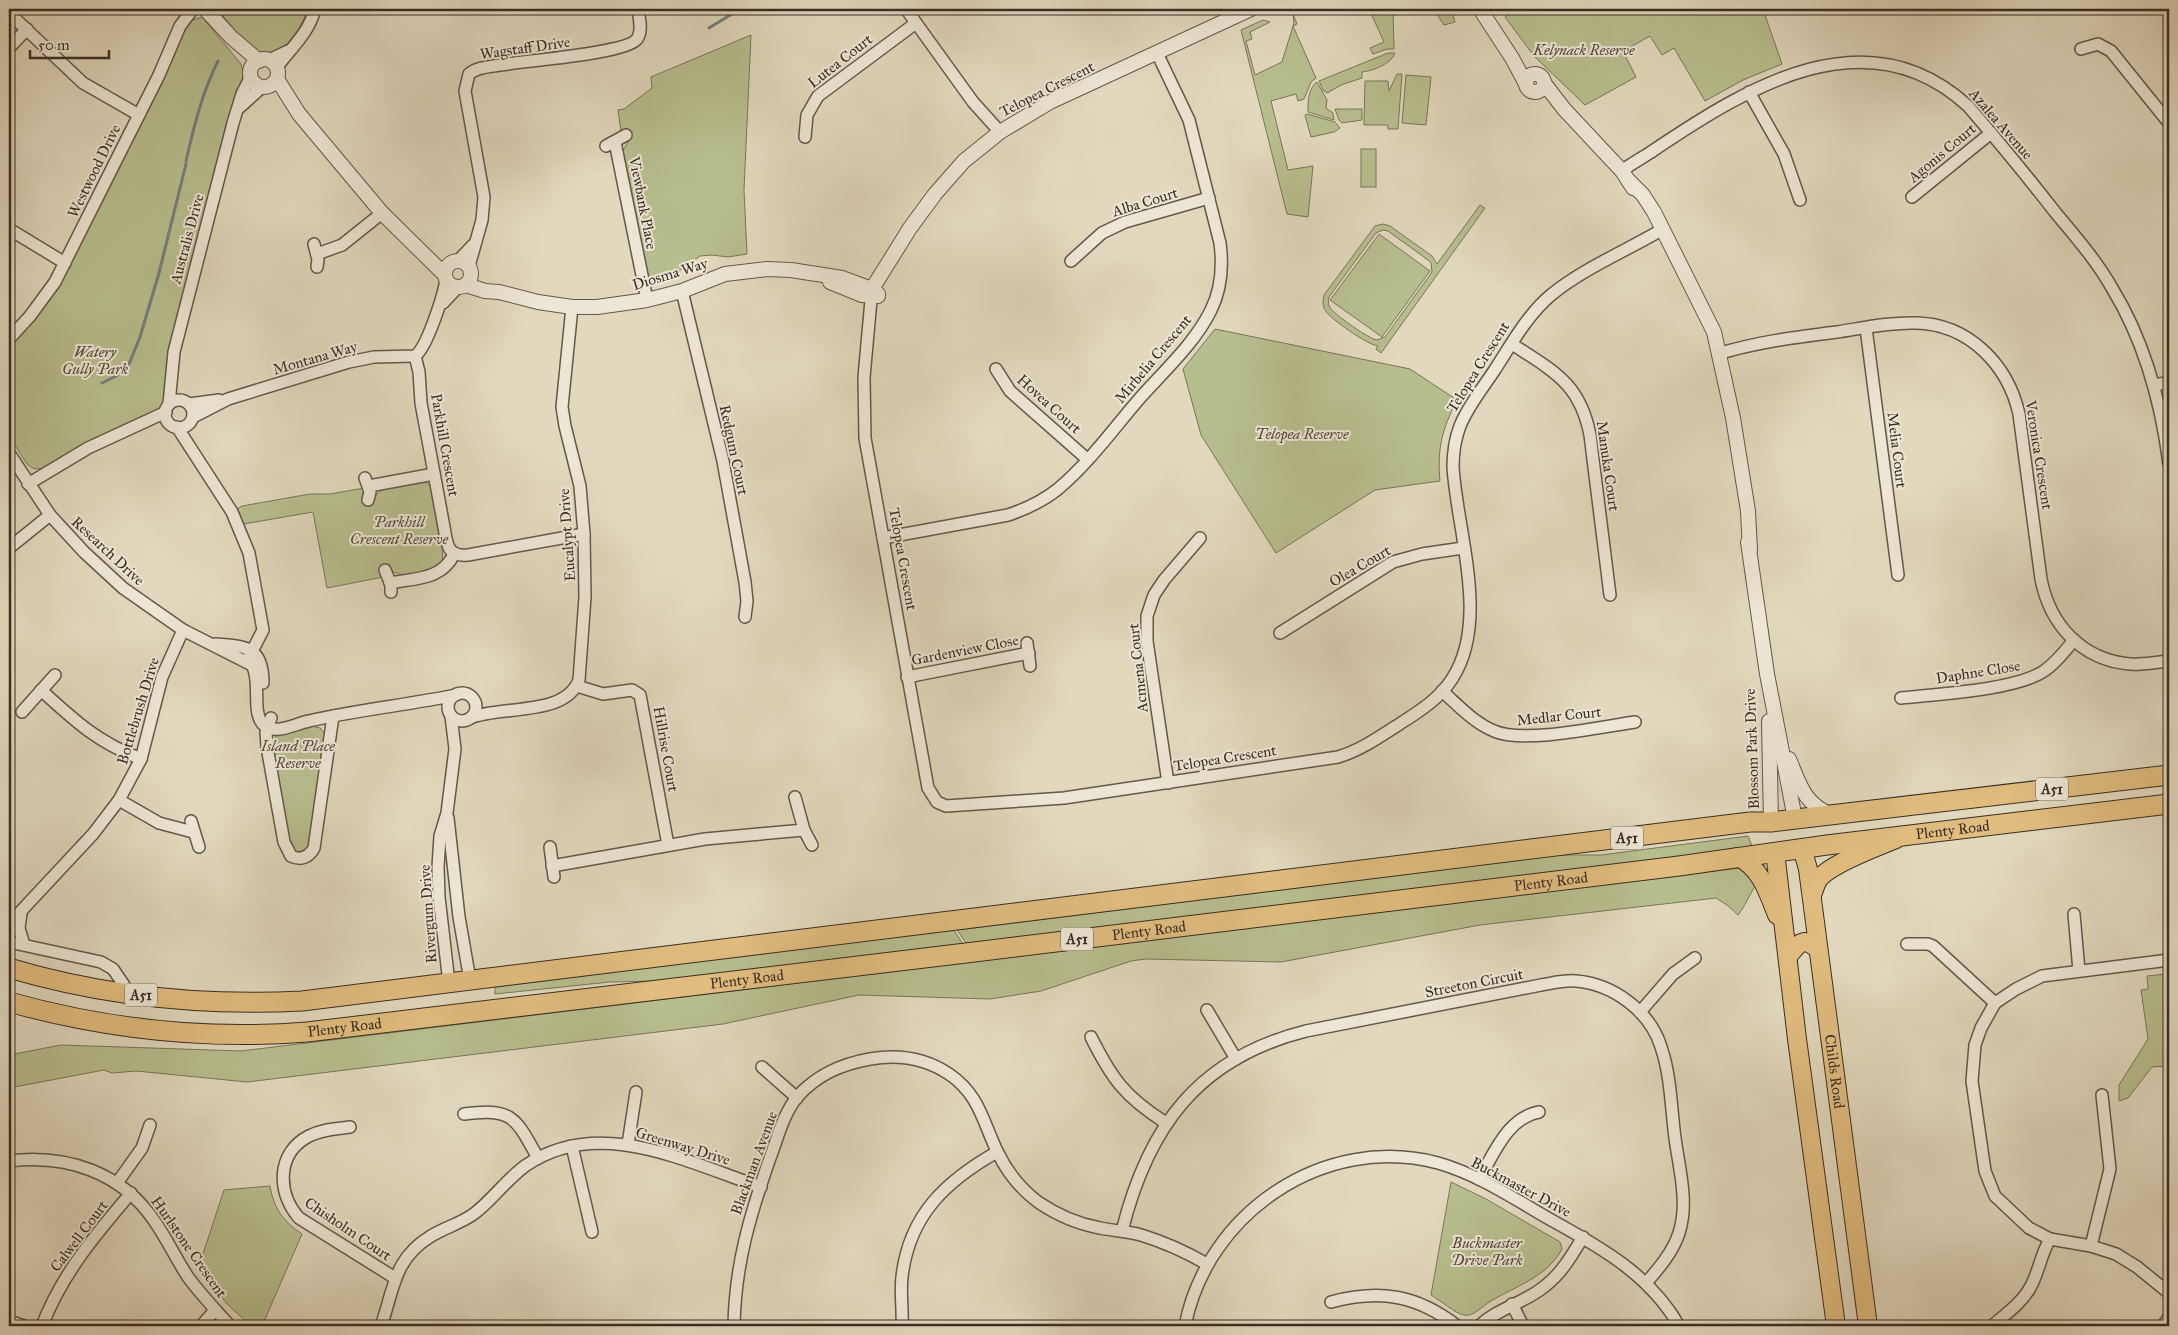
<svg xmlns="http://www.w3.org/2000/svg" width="2178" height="1335" viewBox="0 0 2178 1335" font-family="'IM FELL Great Primer',serif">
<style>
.green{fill:#b7be8e;stroke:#787659;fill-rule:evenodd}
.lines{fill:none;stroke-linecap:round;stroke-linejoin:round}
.stream{stroke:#73807f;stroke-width:3}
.minor-casing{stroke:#64584a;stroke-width:14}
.tertiary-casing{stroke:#64584a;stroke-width:16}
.primary-casing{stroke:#3a2d24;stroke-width:20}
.trunk-casing{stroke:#3a2d24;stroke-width:21}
.minor{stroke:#ece6d4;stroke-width:11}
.tertiary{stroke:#ece6d4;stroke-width:14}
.primary{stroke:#e0bc7e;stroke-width:18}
.trunk{stroke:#e0bc7e;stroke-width:19}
.labels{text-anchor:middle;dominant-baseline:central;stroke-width:4;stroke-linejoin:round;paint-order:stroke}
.shield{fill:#ece6d4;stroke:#6f6459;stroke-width:1}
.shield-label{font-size:14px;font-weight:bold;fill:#3a2d24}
.street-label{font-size:15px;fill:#3a2d24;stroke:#ece6d4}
.park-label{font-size:15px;font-style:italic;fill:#534a39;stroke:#ece6d4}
</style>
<rect width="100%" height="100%" fill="#e1d8bd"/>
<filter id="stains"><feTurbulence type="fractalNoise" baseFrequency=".004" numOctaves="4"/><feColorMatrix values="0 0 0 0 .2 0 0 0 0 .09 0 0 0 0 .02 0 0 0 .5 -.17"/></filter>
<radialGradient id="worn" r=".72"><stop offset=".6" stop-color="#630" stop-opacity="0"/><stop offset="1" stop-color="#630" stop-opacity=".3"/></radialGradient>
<!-- green -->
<g class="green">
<path d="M217,9H308C302,26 281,65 257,51C244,44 228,21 217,9Z"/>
<path d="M1369,9H1393L1394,49H1387L1373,54L1370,48L1384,42Z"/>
<path d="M1437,9H1451L1455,22L1444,25L1436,13Z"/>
<path d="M1516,9H1773L1764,12L1782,64L1743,80L1705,101L1674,48L1662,55L1650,36L1627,49L1626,57L1636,77L1585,105L1534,56L1505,17Z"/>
<path d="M1293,14L1297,24L1293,26L1316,78L1311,82L1304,99L1298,101L1296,94L1271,101L1288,170L1313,166L1308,217L1287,214L1241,30L1263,20L1270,22L1250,32L1252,39L1246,41L1255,75L1282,62L1294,23Z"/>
<path d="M202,17L241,64L245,78L164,404L161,409L75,449L45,468L34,469L27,464L9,436V347L37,316L59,286L161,82L186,26L190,21Z"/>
<path d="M751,35L744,190L747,254L728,257L712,255L700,256L672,276L650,284L622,152L628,142L625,129L621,132L618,110L624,109L652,88L651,77Z"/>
<path d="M1388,53H1395C1391,64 1373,71 1362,72V78L1341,85L1327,93L1323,90L1319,81Z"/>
<path d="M1397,74H1402L1398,129H1388V125H1364L1365,81H1388L1389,91Z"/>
<path d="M1406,75L1431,77L1426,125L1402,123Z"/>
<path d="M1317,82L1327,100L1326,108L1333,113L1334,120L1308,112C1308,101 1308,89 1317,82Z"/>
<path d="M1335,109H1362V120L1342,123L1339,120Z"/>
<path d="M1307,114L1335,122L1340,128L1334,132L1311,137L1305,115Z"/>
<rect x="1361" y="149" width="15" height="38"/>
<path d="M1480,205L1485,208L1381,353L1376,349L1378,346C1368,345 1330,319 1325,310C1322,305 1323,300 1324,295L1375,226L1383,224L1390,226L1432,256L1437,264ZM1383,230L1388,231L1428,260L1431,263L1432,272L1385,337L1377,340C1369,339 1337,316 1331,309C1328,305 1328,302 1329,297L1376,233Z"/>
<path d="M1379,234L1430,271L1382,337L1330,300Z"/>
<path d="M1215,329L1410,369L1457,400C1442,429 1437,449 1440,481L1375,490L1276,553L1201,435L1183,369Z"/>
<path d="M421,481L427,483L431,488L442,543L443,562C431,574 403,580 388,569L383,577L327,588L313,512L244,524L236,510L242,506L310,494H330L364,488V496L374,497L383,489Z"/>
<path d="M312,726L320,728L326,735L311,845L304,852C296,853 293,849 288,842L271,749C274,727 294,729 312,726Z"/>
<path d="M1748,836L1752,846L1734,850L990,941L966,943L957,930L1558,855H1601Z"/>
<path d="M1764,865L1766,874C1753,883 1748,903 1738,915L1727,905L1716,898L1480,925L1281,962L1146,959L1131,961L1041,991L990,999L859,995L723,1024L247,1082L136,1071L112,1073L104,1070L9,1088V1055L61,1045L241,1051Z"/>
<path d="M953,929L963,944L656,981L610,982L495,994V987Z"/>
<path d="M2166,974L2169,1000V1068L2167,1066L2152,1067L2128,1098L2119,1101V1085L2148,1039L2141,990L2148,989L2147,976Z"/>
<path d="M1451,1182L1486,1199L1560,1242L1562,1249C1547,1277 1516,1286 1491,1301C1482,1306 1474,1317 1464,1315C1456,1314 1440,1300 1431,1295Z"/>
<path d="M270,1186C274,1209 283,1221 302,1234L262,1326H251L226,1303L199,1266L224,1190Z"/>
</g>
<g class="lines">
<!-- stream -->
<g class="stream">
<path d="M709,28L740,9"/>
<path d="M186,161C194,126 202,93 218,61"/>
<path d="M102,383L116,376L129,364L140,337L159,273L186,164"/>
</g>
<!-- minor casing -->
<g class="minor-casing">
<g id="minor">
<path d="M906,9L973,102L1000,132"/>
<path d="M9,13L83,83L139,115"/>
<path d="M9,48L27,29"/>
<path d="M2081,49L2098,44L2111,51L2169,123"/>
<path d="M269,60L288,51"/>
<path d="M277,67C291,48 309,33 315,9"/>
<path d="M1749,92L1784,154L1800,200"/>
<path d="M240,107L262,87"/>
<path d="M805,137L807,115L818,96L916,23"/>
<path d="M615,142L647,300"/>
<path d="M606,146L626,135"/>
<path d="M1622,171C1632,163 1644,157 1654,150C1748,87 1867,13 1968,106C1998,141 2027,176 2055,212C2075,236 2096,260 2112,288C2145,342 2161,401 2169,464"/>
<path d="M1912,197L1991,133"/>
<path d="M9,229L65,263"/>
<path d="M314,244L318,260L317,267"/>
<path d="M317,254L342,245L382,213"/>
<path d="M458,261L473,245"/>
<path d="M1071,261L1102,233L1125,222L1209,198"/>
<path d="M469,266L482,220L484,197L465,91L469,74C476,68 486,67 494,66C518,61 627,54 637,39C643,31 639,18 638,9"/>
<path d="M872,289L864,377L865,438L928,788L937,802L946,806L1064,798L1338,757C1361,750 1381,736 1401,723C1420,711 1440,698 1452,679C1490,621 1457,532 1453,467C1453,453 1455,439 1460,426C1468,406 1482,389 1494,371C1511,345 1527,315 1551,295C1584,268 1626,251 1663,229"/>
<path d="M682,291L723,461L745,582L747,601L745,617"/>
<path d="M443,303L458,287"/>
<path d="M1866,328L1898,575"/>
<path d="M9,339L30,316L55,282L159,75L180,26L193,9"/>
<path d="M1512,344C1553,371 1580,383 1590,435L1610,595"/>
<path d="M1718,354C1756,342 1797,337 1837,332C1863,328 1890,322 1916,323C1969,324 2008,365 2019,414L2041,579C2050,625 2082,660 2130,664C2143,665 2156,662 2169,661"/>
<path d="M415,356L419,372L421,403L444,527C447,544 447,557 468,555L584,534"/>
<path d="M996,369L1010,391L1087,459"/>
<path d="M2155,385L2169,382"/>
<circle cx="179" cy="414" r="14"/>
<path d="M169,404L174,352L233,123L242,94L251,76"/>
<path d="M189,404L219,400"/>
<path d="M193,417L228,399L349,362L374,357L415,356C427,348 444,294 446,279"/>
<path d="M177,427L232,512L249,553L263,630L247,661"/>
<path d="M9,453L50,515L84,552L123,588L183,630L252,665C262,681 250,715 265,726C277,735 297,723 309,721C357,710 407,705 456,695"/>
<path d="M365,478L370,492L368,500"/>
<path d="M28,484L88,448L166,412"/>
<path d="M369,486L434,474"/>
<path d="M883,538L1008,515C1026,509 1043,501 1058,489C1089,463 1114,428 1140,398C1164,371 1195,343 1211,310C1222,288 1223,266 1220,243L1189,120L1157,53"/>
<path d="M9,548L50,515"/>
<path d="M385,570L391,585V592"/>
<path d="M390,583C415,578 442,580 454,554"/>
<path d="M1280,633L1393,562L1422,554L1463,548"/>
<path d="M1027,643L1030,666"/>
<path d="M215,644C247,646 263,647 263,683"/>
<path d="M907,677L1029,653"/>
<path d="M577,686L603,694L632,690L640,695L668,845"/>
<path d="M41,690C75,721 97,742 141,759"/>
<path d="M1442,691C1458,705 1474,723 1494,731C1523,744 1601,727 1635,722"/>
<circle cx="462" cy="707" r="14"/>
<path d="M1901,698C1938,694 2016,690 2044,671C2056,663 2065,651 2074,640"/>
<path d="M22,712L55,675"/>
<path d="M271,718L266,732L267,747L284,842L291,856C301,861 309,857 314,848L333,716"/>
<path d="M470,718C502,705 565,717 579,680L585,597L584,534L580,486L565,426L562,407L572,307"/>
<path d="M1168,783L1147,641V616L1154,595L1164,580L1200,538"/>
<path d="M119,800L159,823L193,832"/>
<path d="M448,818L459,917L470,980"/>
<path d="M191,821L199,847"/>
<path d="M804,830L812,845"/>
<path d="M550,847L554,877"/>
<path d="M552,866L705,839L804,830L795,797"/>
<path d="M21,913L19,928L24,945"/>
<path d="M2074,914L2079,971"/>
<path d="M9,924L93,834L119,800L141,759L162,677L183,630"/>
<path d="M9,942L101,962L113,969L130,994"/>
<path d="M1907,944H1928L1933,946L1995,1003"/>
<path d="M2169,960L2042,976L2016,989L1995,1003L1981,1028L1975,1045L1972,1081L1985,1171L1995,1196L2029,1228L2050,1239L2091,1246L2116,1254L2137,1267L2169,1293"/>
<path d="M449,983L439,897L438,867L440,836L447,813L455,749L451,716"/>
<path d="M1207,1010L1236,1059"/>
<path d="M1640,1012L1673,974L1695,958"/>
<path d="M1091,1037C1112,1079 1125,1097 1166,1123"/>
<path d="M762,1067L797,1098"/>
<path d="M464,1114C513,1108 515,1117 538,1158"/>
<path d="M350,1127C337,1129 322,1129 309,1136C276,1153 277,1193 299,1218L395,1278"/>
<path d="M628,1144L636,1092"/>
<path d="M572,1146L592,1232"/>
<path d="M9,1161C66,1154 122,1172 155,1222C167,1239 176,1259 188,1277C201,1295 216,1310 230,1326"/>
<path d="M1479,1179C1494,1154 1507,1118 1539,1112"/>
<path d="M117,1183L142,1148L150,1125"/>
<path d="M1122,1231C1148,1127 1198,1058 1306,1031L1541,985C1553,983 1564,980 1576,981C1613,984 1650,1011 1661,1047C1671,1076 1671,1108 1675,1138C1679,1168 1689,1203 1679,1233C1673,1252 1659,1268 1646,1283"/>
<path d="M2091,1246L2110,1169L2102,1095"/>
<path d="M1331,1302C1380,1289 1417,1295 1457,1326"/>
<path d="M1512,1304L1523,1326"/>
<path d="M9,1321L24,1326"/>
<path d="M42,1326C62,1274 95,1235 131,1193"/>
<path d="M201,1326L215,1310"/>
<path d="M381,1326C394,1290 393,1259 431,1236C446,1227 462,1223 475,1213C493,1199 506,1180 525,1166C599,1115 686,1162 761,1187"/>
<path d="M734,1326C735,1265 750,1215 770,1158C778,1137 783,1114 798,1096C818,1074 842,1064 870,1059C898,1054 925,1058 949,1074C980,1095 983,1123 998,1153C1007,1172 1021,1189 1038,1202C1057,1215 1078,1224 1100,1228C1114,1231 1128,1231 1141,1235C1164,1242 1186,1252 1207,1264"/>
<path d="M902,1326C903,1310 900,1293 902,1277C909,1215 946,1181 997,1152"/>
<path d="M1185,1326C1207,1213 1324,1133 1438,1163C1480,1175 1516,1200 1553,1221C1602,1248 1651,1276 1679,1326"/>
<path d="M1479,1326C1498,1308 1525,1303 1545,1286C1562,1273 1572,1255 1583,1237"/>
<path d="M1992,1326C2006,1314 2023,1302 2031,1286C2039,1271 2041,1254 2050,1239"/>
<path d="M2163,1326L2169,1317"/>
</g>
</g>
<!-- tertiary casing -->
<g class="tertiary-casing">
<g id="tertiary">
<path d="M205,9L231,37L259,61"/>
<path d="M1480,9L1512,58L1526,84"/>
<circle cx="264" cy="73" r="14"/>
<circle cx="1535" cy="83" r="9"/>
<path d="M277,79L299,114L382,213L445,275"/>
<path d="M1544,83L1564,109L1622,171L1633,188"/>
<path d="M1628,180L1643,195L1654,212L1714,332L1733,418L1748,511L1750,550"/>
<circle cx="458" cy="274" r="13"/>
<path d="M830,282L862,295L878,296"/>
<path d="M466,285L485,291L499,292L538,302L572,307H597L647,300L682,291L725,274L767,269L791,270L842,278L872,289L878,294"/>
<path d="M872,289L910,228L935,194L964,161L1000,132L1050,102L1251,9"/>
<path d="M1748,542L1767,674L1795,819"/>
<path d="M1769,721L1771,822"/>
<path d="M1789,759C1800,785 1804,804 1832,815"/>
</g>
</g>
<!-- primary casing -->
<g class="primary-casing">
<g id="primary">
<path id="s1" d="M1802,848L1808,869L1868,1326"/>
<path d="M1775,852L1797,1039L1836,1326"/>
<path d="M1738,857C1761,868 1768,892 1777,915"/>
<path d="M1812,895C1814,890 1815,885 1818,880C1829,864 1877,847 1896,839"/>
<path d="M1788,956C1800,943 1802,936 1818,949"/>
</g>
</g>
<!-- trunk casing -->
<g class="trunk-casing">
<g id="trunk">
<path d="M9,968C103,996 203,1006 302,1001L1750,822H1771L2169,775"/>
<path id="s2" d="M9,1002C106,1029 206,1040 307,1032L966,953L1679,866L1827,845L2169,804"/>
</g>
</g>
<!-- minor -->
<use href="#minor" class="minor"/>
<!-- tertiary -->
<use href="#tertiary" class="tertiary"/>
<!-- primary -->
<use href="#primary" class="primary"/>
<!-- trunk -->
<use href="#trunk" class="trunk"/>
</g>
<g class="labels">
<!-- shield labels -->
<g class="shield">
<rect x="2036" y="777.5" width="32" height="23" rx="4"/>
<rect x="1611" y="826.5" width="32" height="23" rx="4"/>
<rect x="1061" y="927.5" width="32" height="23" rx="4"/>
<rect x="125" y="983.5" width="32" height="23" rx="4"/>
</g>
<g class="shield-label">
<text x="2052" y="789">A51</text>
<text x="1627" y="838">A51</text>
<text x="1077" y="939">A51</text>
<text x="141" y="995">A51</text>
</g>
<!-- street labels -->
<g class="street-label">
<text transform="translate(525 48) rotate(-8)">Wagstaff Drive</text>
<text transform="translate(840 61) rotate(-38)">Lutea Court</text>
<text transform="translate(1047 89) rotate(-27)">Telopea Crescent</text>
<text transform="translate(2001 124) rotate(49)">Azalea Avenue</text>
<text transform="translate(1942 153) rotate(-40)">Agonis Court</text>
<text transform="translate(94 171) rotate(-64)">Westwood Drive</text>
<text transform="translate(1145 202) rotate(-17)">Alba Court</text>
<text transform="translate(643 203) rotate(79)">Viewbank Place</text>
<text transform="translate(187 239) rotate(-75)">Australis Drive</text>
<text transform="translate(670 274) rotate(-17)">Diosma Way</text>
<text transform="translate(315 358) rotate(-16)">Montana Way</text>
<text transform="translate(1153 359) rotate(-50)">Mirbelia Crescent</text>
<text transform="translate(1478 367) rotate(-58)">Telopea Crescent</text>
<text transform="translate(1049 404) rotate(42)">Hovea Court</text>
<text transform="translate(445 445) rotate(80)">Parkhill Crescent</text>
<text transform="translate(734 450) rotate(78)">Redgum Court</text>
<text transform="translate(1897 450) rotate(83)">Melia Court</text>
<text transform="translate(2039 455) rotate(81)">Veronica Crescent</text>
<text transform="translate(1608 466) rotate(82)">Manuka Court</text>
<text transform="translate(567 535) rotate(-94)">Eucalypt Drive</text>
<text transform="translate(108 551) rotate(43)">Research Drive</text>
<text transform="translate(903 559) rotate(80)">Telopea Crescent</text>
<text transform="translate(1360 566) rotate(-30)">Olea Court</text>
<text transform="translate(965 650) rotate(-11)">Gardenview Close</text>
<text transform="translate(1138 668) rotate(-96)">Acmena Court</text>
<text transform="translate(1978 672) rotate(-9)">Daphne Close</text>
<text transform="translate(138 711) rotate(-73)">Bottlebrush Drive</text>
<text transform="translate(1559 716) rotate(-6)">Medlar Court</text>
<text transform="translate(666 749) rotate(80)">Hillrise Court</text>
<text transform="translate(1752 749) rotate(-92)">Blossom Park Drive</text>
<text transform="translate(1225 758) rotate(-9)">Telopea Crescent</text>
<text stroke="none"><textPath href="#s2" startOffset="1959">Plenty Road</textPath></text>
<text stroke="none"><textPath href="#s2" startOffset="1554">Plenty Road</textPath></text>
<text transform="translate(428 914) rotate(-94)">Rivergum Drive</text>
<text stroke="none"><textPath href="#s2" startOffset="1149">Plenty Road</textPath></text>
<text stroke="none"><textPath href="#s2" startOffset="744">Plenty Road</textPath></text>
<text transform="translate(1474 983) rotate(-11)">Streeton Circuit</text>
<text stroke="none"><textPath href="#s2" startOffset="339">Plenty Road</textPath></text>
<text stroke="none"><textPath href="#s1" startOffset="226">Childs Road</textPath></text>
<text transform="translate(683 1146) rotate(17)">Greenway Drive</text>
<text transform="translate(754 1163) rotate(-70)">Blackman Avenue</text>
<text transform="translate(1521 1187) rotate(28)">Buckmaster Drive</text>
<text transform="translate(348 1229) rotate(34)">Chisholm Court</text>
<text transform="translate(79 1236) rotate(-53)">Calwell Court</text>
<text transform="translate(189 1247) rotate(55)">Hurlstone Crescent</text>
</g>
<!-- park labels -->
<g class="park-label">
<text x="1584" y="50">Kelynack Reserve</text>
<text x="95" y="352">Watery<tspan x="95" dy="17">Gully Park</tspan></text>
<text x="1302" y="434">Telopea Reserve</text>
<text x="399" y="522">Parkhill<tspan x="399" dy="17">Crescent Reserve</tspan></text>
<text x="298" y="746">Island Place<tspan x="298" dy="17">Reserve</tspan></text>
<text x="1487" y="1243">Buckmaster<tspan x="1487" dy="17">Drive Park</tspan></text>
</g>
</g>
<!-- margin -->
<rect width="2178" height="1335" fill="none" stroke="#e1d8bd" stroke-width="30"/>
<rect x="10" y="10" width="2158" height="1315" fill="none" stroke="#3a2d24" stroke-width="2.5"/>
<rect x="15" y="15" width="2148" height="1305" fill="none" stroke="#3a2d24"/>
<!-- scale -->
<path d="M30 50v8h79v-8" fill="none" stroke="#3a2d24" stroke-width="2.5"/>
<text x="38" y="50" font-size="15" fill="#3a2d24" stroke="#ece6d4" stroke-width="4" paint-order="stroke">50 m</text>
<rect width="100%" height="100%" filter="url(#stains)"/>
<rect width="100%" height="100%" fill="url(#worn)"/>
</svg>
